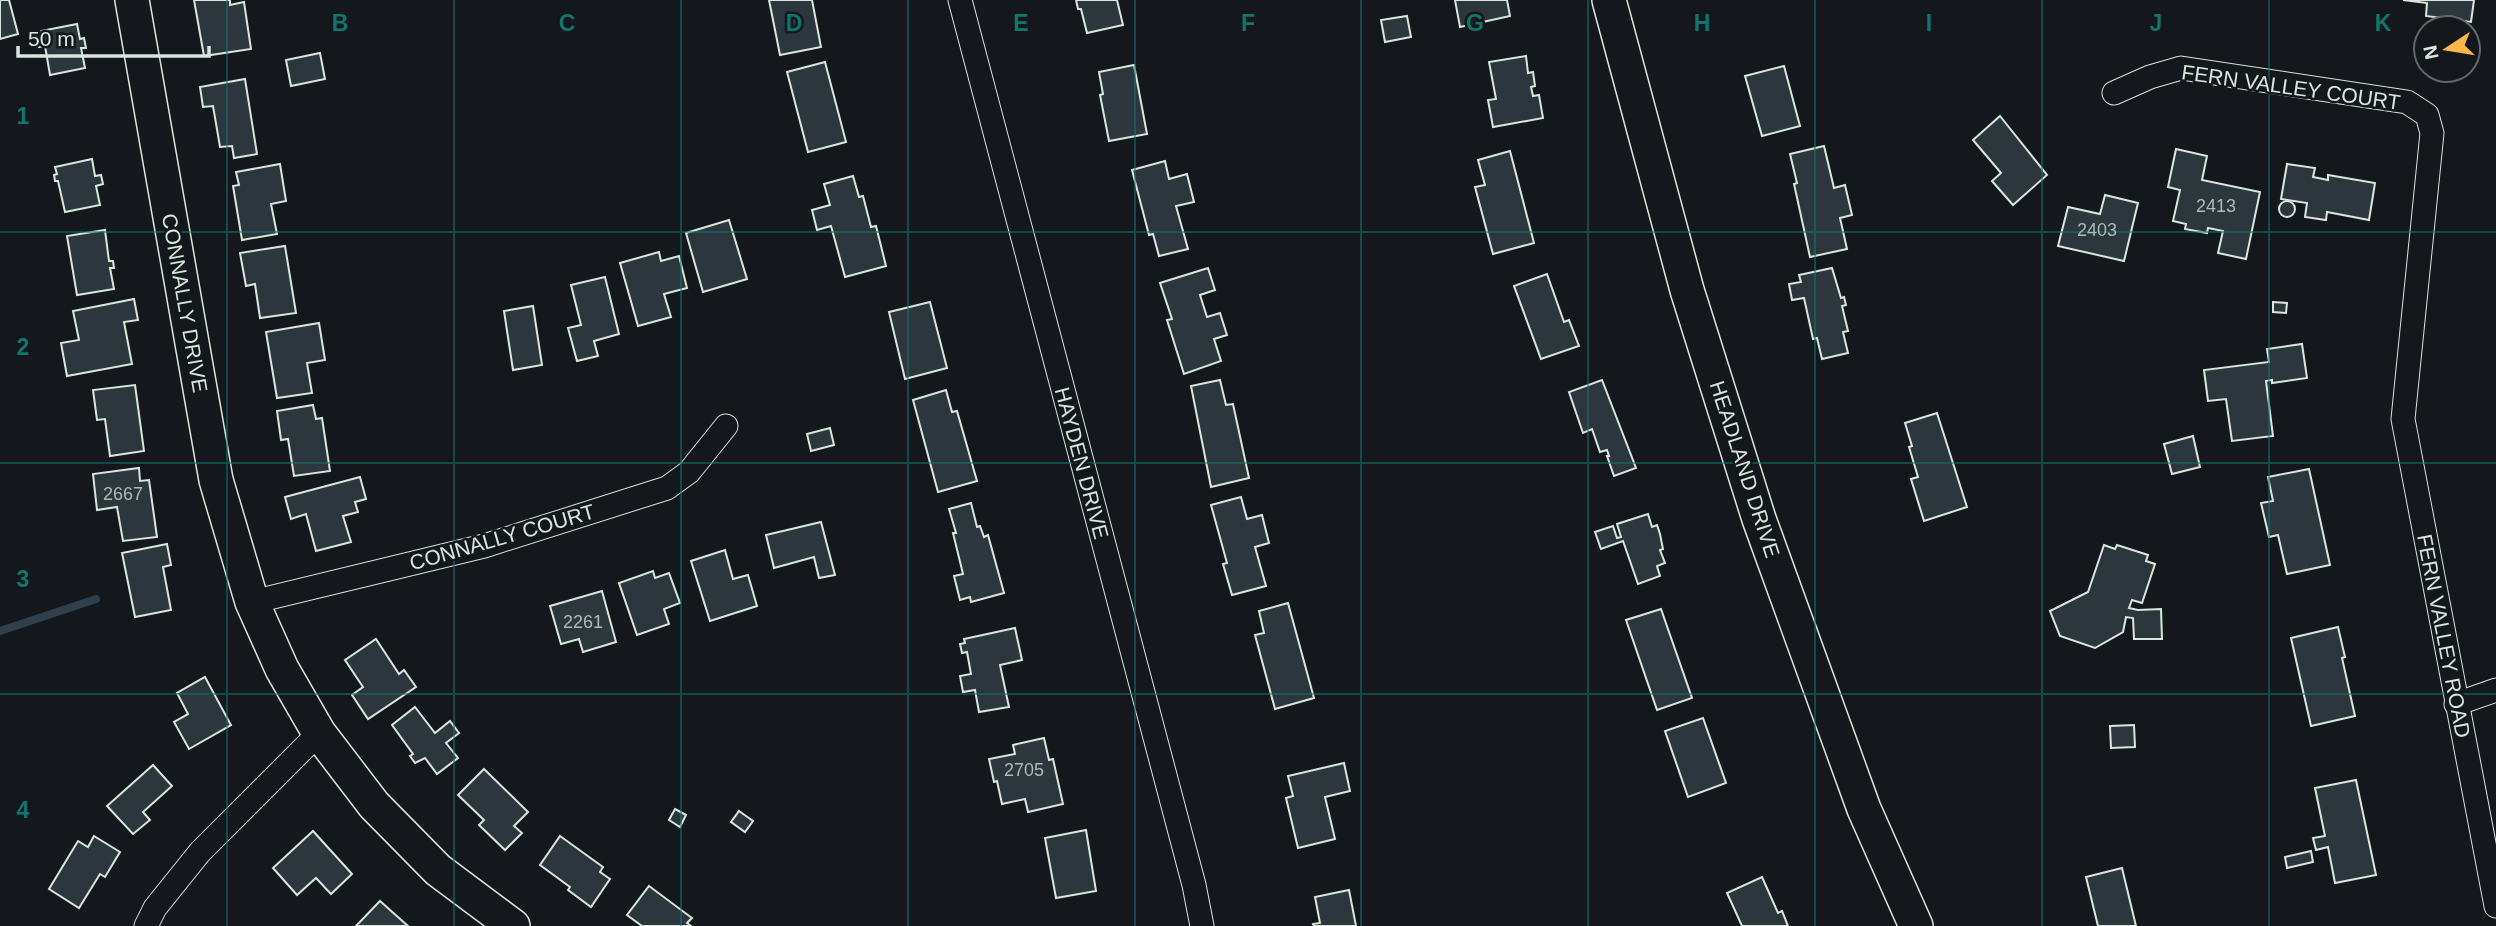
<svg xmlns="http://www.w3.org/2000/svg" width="2496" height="926" viewBox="0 0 2496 926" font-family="Arial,sans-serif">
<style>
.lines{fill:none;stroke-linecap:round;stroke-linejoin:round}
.stream{stroke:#2f3f4d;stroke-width:8}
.building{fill:#2c363c;stroke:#d8e6dc;stroke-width:2}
.street-casing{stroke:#d8e6dc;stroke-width:25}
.secondary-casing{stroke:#d8e6dc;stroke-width:36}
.street{stroke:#14181c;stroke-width:23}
.secondary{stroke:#14181c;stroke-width:33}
.grid{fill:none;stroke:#0f766e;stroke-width:2;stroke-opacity:0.55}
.labels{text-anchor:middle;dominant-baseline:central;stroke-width:5;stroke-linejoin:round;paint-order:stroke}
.number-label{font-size:18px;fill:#adbab4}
.street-label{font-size:21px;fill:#d8e6dc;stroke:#14181c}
.grid-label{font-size:23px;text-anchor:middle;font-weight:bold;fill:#0f766e;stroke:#14181c;stroke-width:5;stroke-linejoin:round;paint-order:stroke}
</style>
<rect width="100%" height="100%" fill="#14181c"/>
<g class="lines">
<!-- stream -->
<path class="stream" d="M0,631L96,599"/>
</g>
<!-- building -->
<g class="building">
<path d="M0,0H9L18,34L0,39Z"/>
<path d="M194,0H230V5L244,2L251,49L204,56Z"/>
<path d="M769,0H812L821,47L780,55Z"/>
<path d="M1076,0H1117L1123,25L1087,33L1081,9H1078Z"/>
<path d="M1455,0H1507L1510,16L1460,27Z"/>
<path d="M2403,0H2474L2471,22L2426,16L2427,3Z"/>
<path d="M1407,16L1411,37L1385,42L1381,20Z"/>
<path d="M77,24L80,39L84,38L86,48H81L85,68L50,75L45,46L39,47L37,38L42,37L41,31Z"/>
<path d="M320,53L325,79L291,86L286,60Z"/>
<path d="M1526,56L1528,73L1533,72L1535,86L1531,87L1533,96L1539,95L1543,118L1493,127L1488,100L1496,99L1489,62Z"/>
<path d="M825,62L846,142L808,152L787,72Z"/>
<path d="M1134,65L1147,134L1109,141L1100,95L1103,94L1099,72Z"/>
<path d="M1784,66L1800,126L1762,136L1745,76Z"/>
<path d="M245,79L257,154L234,158L232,146L220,147L213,106L203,107L200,87Z"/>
<path d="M2000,116L2047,175L2013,205L1992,181L2001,173L1973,140Z"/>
<path d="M1824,146L1834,188L1845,185L1852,215L1840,218L1847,249L1810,257L1794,184L1797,183L1790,154Z"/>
<path d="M2176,149L2207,156L2202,180L2260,192L2246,259L2218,253L2223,231L2208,228L2207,233L2185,229L2186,224L2173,221L2180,190L2168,187Z"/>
<path d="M1510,151L1534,243L1493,254L1475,187L1485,185L1478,160Z"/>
<path d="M92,159L95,176L101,175L103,184L96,186L100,205L65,212L58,181H55L54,175L57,174L55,167Z"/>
<path d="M1165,161L1169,179L1187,174L1194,202L1176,206L1188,249L1159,256L1153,234L1149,235L1132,170Z"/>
<path d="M280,164L286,201L271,204L277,234L242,240L233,186L239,185L236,172Z"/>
<path d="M2287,164L2315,168L2313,177L2328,180V175L2375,183L2369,220L2327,212L2326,220L2305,217L2307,203L2281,199Z"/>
<path d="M853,176L859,197L863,196L871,227L876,226L886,266L845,277L831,226L817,230L812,210L830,205L824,184Z"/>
<path d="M2105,195L2138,203L2124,261L2058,246L2068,207L2100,214Z"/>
<circle cx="2287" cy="209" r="8"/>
<path d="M729,220L747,279L703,292L686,233Z"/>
<path d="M105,230L109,261H113L114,268H110L114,289L77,295L67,236Z"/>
<path d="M285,246L296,313L260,318L255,284L246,286L240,253Z"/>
<path d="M659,252L661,261L679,256L687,288L664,294L671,317L638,326L620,263Z"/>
<path d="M1208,268L1215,290L1200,295L1207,317L1220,313L1227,335L1214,339L1221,361L1184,374L1167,320L1172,319L1160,283Z"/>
<path d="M1832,268L1841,298L1844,297L1846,305L1842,306L1848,331L1843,332L1848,353L1822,359L1817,338L1813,339L1804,298L1792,300L1789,284L1801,282L1799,275Z"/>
<path d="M1547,274L1564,322L1569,320L1579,346L1541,359L1514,286Z"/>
<path d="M605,277L619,334L594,341L598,356L577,361L568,328L581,325L571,285Z"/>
<path d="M134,299L138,320L124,322L132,364L67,376L61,343L79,340L73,311Z"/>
<path d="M930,302L947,368L905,379L889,312Z"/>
<path d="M2273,302L2287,303L2286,313L2273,312Z"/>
<path d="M533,306L542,365L513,370L504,311Z"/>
<path d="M319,323L325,360L307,363L312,393L277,398L266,332Z"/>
<path d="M2302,344L2307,378L2272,383V380L2266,381L2273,436L2232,441L2226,399L2208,401L2204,370L2269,362L2267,349Z"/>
<path d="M1220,380L1226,405L1233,404L1249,478L1211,487L1191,386Z"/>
<path d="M1602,380L1636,468L1614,476L1607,456H1609L1607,450L1600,452L1592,429L1583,433L1569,392Z"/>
<path d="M135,385L144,451L110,456L105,419L97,420L93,390Z"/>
<path d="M946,390L952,412L957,411L977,481L938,492L913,400Z"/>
<path d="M313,405L316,419L322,418L330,471L294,476L288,439L281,440L277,411Z"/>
<path d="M1937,413L1967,507L1924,521L1911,479L1918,477L1909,447L1912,446L1905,423Z"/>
<path d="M830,428L834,445L811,451L807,434Z"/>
<path d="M2193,436L2200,467L2172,474L2164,444Z"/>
<path d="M139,468L140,481L149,480L157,537L123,541L117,507L97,510L93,474Z"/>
<path d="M2309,469L2330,565L2287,574L2278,535L2269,537L2261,503L2273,501L2268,477Z"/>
<path d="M360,477L366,499L355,502L358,512L343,516L351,542L316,551L306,514L291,519L285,497Z"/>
<path d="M1241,497L1247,519L1262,515L1269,543L1255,547L1266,586L1232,595L1223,564L1227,563L1211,505Z"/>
<path d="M971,503L977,527L980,526L984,537L988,535L1004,593L971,602L970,597L960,600L954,576L963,574L953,533H956L949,509Z"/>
<path d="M1648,514L1652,527L1657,525L1660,534L1663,549L1660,550L1665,563L1657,566L1660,576L1638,584L1623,541L1601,549L1595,532L1613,526L1617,538L1621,537L1617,524Z"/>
<path d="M821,522L835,575L819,578L814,557L774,568L766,535Z"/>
<path d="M167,544L171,565L163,567L171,610L135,617L122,553Z"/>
<path d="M2104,545L2115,549L2117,545L2148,555L2146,561L2155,564L2142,603L2132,600L2129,608L2138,610L2161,609L2162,639H2134L2133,618L2126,617L2123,632L2095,648L2060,636L2050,611L2088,592Z"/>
<path d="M725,550L733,579L748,575L757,606L710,621L691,561Z"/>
<path d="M653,571L655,578L669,573L680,603L664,609L669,624L637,635L619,583Z"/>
<path d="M602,591L616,642L583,652L579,639L561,644L550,606Z"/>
<path d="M1288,603L1314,698L1275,709L1255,635L1264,633L1259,611Z"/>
<path d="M1661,609L1692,698L1657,710L1626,620Z"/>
<path d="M2338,627L2345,657L2342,658L2355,716L2311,726L2291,638Z"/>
<path d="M1015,628L1022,660L1000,665L1009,707L979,712L975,690L963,692L960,676L971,674L967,652L962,653L960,644L965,643L964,639Z"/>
<path d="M376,639L399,674L404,670L416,687L368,719L352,695L363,687L345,660Z"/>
<path d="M205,677L231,725L189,749L174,722L188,714L177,693Z"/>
<path d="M415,707L435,733L450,721L459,733L446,743L458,758L437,774L425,758L415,763L410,756L413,754L392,725Z"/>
<path d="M1703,718L1726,783L1688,797L1665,731Z"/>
<path d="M2134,725L2135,747L2111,748L2110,726Z"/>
<path d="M1044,738L1049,760L1053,759L1063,804L1028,812L1025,799L1002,804L997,781L994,782L989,759L1015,754L1013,745Z"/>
<path d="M1344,763L1350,791L1325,797L1335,839L1298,848L1286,798L1293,796L1288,776Z"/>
<path d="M153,765L172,786L143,812L150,820L133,834L107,806Z"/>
<path d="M484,769L528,812L514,826L522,833L505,850L479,825L484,820L458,795Z"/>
<path d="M2356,780L2376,875L2335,883L2328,847L2316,850L2313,838L2325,836L2315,788Z"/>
<path d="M675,809L686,815L680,827L669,820Z"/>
<path d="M739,811L753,821L745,832L731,822Z"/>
<path d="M1086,830L1096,891L1056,898L1045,838Z"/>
<path d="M313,831L352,874L331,894L316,878L297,895L273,868Z"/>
<path d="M94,836L120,852L105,877L100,874L79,908L49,889L78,841L88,847Z"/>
<path d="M560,836L603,867L600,872L610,879L591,907L568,890L570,887L540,865Z"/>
<path d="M2311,851L2313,862L2287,868L2285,857Z"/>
<path d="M2122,868L2136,926H2098L2086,877Z"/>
<path d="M1762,877L1778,913L1782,911L1788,926H1742L1727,893Z"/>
<path d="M649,886L692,918L687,923L691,926H642L627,915Z"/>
<path d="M1349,890L1356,926H1314L1313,924L1320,923L1315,897Z"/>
<path d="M380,901L408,926H356Z"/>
</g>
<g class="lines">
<!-- street casing -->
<g class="street-casing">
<g id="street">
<path d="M960,0L1194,885L1202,926"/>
<path d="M2114,93L2150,77L2181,68L2407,102L2427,115L2432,133L2403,419L2496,906"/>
<path d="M252,602L484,546L667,488L689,472L726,426"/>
<path d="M2456,704L2496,690"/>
<path d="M146,926L155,908L200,852L319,733"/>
</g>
</g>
<!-- secondary casing -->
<g class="secondary-casing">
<g id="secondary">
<path d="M132,0L216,480L252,602L282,669L319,733L374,805L438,870L513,926"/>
<path d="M1609,0L1687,290L1759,519L1864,809L1916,926"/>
</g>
</g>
<!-- street -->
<use href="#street" class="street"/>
<!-- secondary -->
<use href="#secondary" class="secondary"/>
</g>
<!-- grid -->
<path class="grid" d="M227,0V926M454,0V926M681,0V926M908,0V926M1135,0V926M1361,0V926M1588,0V926M1815,0V926M2042,0V926M2269,0V926M0,232H2496M0,463H2496M0,694H2496"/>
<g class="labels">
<!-- number labels -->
<g class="number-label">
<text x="2216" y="206">2413</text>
<text x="2097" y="230">2403</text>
<text x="123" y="494">2667</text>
<text x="583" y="622">2261</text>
<text x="1024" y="770">2705</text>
</g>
<!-- street labels -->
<g class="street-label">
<text transform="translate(2291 87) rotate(8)">FERN VALLEY COURT</text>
<text transform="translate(185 303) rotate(80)">CONNALLY DRIVE</text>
<text transform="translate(1082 463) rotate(75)">HAYDEN DRIVE</text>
<text transform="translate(1745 469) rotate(72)">HEADLAND DRIVE</text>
<text transform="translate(502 537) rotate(-16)">CONNALLY COURT</text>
<text transform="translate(2444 636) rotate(79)">FERN VALLEY ROAD</text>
</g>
</g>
<g class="grid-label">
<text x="340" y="31">B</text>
<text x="567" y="31">C</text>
<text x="794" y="31">D</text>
<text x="1021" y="31">E</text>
<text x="1248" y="31">F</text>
<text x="1475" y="31">G</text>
<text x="1702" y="31">H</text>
<text x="1929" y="31">I</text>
<text x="2156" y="31">J</text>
<text x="2383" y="31">K</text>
<text x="23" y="124">1</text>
<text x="23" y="355">2</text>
<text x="23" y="587">3</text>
<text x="23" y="818">4</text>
</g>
<!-- north arrow -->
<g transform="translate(2447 49) rotate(258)"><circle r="33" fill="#14181c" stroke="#626a69" stroke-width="2"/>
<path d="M0-5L12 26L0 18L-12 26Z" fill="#ffb74d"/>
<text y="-10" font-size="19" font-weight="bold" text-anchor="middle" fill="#d8e6dc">N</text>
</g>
<!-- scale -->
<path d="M18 46v10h191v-10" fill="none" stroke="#d8e6dc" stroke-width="3.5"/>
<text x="28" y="46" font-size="21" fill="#d8e6dc" stroke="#14181c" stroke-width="5" paint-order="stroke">50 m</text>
</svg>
